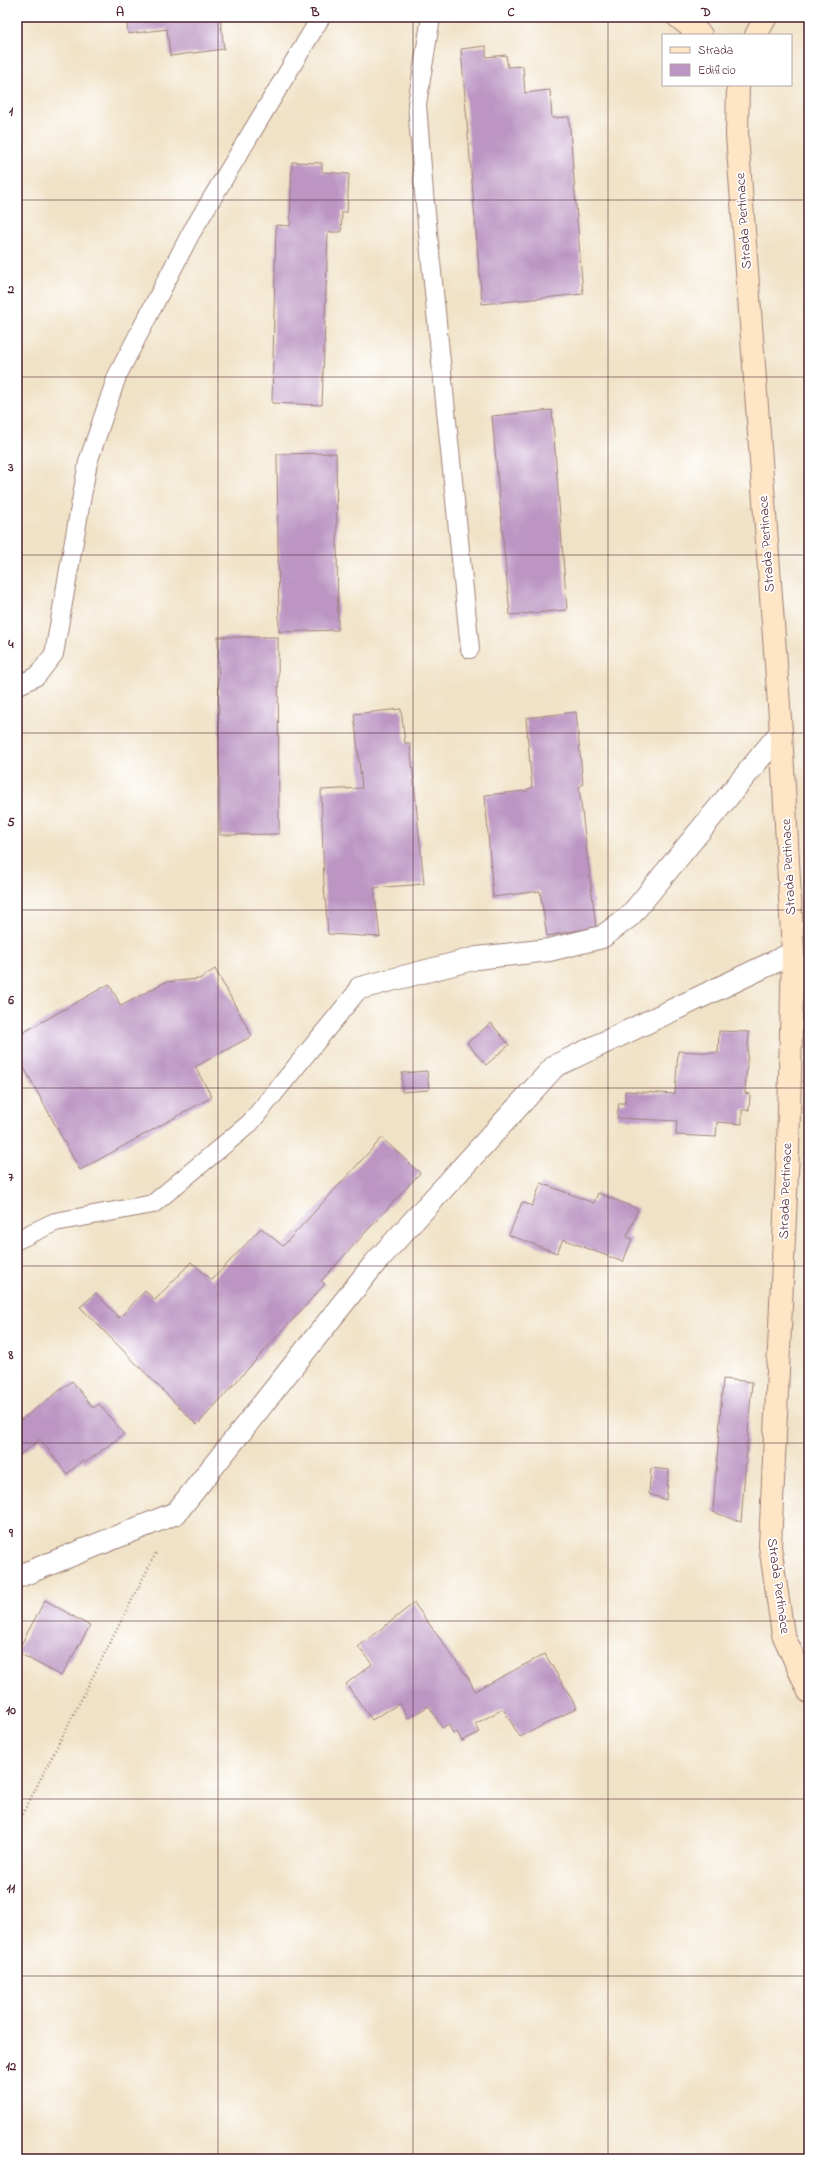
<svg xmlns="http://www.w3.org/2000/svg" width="826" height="2176" viewBox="0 0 826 2176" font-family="'Indie Flower',sans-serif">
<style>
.building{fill:#bc95c3}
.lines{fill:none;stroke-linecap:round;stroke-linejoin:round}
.lane-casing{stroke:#9d8078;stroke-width:20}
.street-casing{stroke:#9d8078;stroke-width:24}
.secondary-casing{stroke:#9d8078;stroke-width:24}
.path{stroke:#9d8078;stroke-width:2.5;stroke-dasharray:1 3;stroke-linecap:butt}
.lane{stroke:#fff;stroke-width:18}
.street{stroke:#fff;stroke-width:22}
.secondary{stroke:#fde5c5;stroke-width:22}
.grid{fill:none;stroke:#4a1f2b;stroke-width:1;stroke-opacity:0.55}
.labels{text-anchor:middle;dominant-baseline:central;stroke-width:3.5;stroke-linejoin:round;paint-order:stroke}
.street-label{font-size:14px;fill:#4a1f2b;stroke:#fff}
.neatline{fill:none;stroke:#4a1f2b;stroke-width:1.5}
.grid-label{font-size:13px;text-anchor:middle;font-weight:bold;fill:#4a1f2b}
</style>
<rect width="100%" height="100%" fill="#fff"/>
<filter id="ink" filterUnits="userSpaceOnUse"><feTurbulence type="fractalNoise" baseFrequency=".025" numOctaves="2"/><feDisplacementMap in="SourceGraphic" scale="8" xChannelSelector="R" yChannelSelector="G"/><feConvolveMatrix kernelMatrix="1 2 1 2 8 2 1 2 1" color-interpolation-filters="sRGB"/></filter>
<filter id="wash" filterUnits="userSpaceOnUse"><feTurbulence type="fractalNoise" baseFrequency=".012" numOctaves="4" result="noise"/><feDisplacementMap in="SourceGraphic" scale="16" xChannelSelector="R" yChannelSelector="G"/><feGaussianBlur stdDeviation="0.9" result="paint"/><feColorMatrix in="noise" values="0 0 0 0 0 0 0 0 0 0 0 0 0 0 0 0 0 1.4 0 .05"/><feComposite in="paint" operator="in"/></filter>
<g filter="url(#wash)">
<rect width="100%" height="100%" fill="#f0e2c6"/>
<g id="blocks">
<!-- building -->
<g class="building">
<path d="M126,17H220L224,49L170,56L167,29L128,34Z"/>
<path d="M486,46V57L506,55L508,67L523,66L525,93L550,90L552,118L569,117L583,294L482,304L461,49Z"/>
<path d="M292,162L322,163V172L349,174L347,212H342L341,232H328L322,405L272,403L276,225L290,226Z"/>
<path d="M552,410L567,610L510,615L492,416Z"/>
<path d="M336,453L338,630L279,632L277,454Z"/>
<path d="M218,637H278L279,834L220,835Z"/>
<path d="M401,709L405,743H410L424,884L374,888L380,937L328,934L324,885L321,790L362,788L354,714Z"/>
<path d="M576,712L583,784L579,787L596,927L547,936L540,891L493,897L485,795L527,791V789L532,788L526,718Z"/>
<path d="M215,969L252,1036L195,1067L212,1097L80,1170L17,1055V1036L109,984L121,1006L165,982L199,979Z"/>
<path d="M491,1023L509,1045L486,1065L467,1043Z"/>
<path d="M719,1031L749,1032L745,1093L750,1094L749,1110H742V1124L717,1122L716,1137L676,1135L677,1121L617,1118L619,1103H625V1091L675,1094L678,1051L718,1053Z"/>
<path d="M427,1071L429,1090L402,1092V1073Z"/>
<path d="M382,1138L420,1173L321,1281L325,1284L197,1425L80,1307L96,1293L119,1318L145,1291L155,1300L191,1262L212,1280L261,1228L283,1246Z"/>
<path d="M541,1183L594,1203L598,1193L638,1209L627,1237L632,1239L623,1262L563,1239L557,1253L509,1235L522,1202L532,1206Z"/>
<path d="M723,1379L752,1382L741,1522L713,1512Z"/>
<path d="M72,1381L93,1408L99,1404L124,1434L85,1463L83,1460L67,1474L40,1439L17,1457V1414L21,1420Z"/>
<path d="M651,1468L669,1470L666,1500L649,1494Z"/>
<path d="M45,1600L90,1626L61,1676L17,1652Z"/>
<path d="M414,1603L469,1679L475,1691L545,1654L577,1708L520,1737L503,1709L475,1724L480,1732L462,1741L457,1732L453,1734L448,1724L442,1728L429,1706L408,1718L400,1703L372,1720L346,1684L372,1664L358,1647Z"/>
</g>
</g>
</g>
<g filter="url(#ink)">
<use href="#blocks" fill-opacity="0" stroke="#9d8078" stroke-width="1"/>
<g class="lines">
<!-- lane casing -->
<g class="lane-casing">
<g id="lane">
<path d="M431,17L417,104L424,193L470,649"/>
<path d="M17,686L37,676L54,654L88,462L117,376L191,233L321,17"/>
<path d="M17,1240L55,1222L153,1204L250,1123L360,988"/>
</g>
</g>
<!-- street casing -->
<g class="street-casing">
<g id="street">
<path d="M360,988L477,958L549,950L602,937L630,916L781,732"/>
<path d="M17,1577L176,1513L375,1263L555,1066L793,953"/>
</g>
</g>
<!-- secondary casing -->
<g class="secondary-casing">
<g id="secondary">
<path d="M678,17L701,35"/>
<path d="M756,35L766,17"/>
<path d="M738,85L737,135L781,732L793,953L788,1151L770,1546L783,1634L809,1692"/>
</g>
</g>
<!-- path -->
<path class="path" d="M17,1825L157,1551"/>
<!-- lane -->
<use href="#lane" class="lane"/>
<!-- street -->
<use href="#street" class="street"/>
<!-- secondary -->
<use href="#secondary" class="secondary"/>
</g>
</g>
<!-- grid -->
<path class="grid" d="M218,17V2159M413,17V2159M608,17V2159M17,200H809M17,377H809M17,555H809M17,733H809M17,910H809M17,1088H809M17,1266H809M17,1443H809M17,1621H809M17,1799H809M17,1976H809"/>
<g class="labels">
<!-- street labels -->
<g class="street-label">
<text transform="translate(744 221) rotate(-94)">Strada Pertinace</text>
<text transform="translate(767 544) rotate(-94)">Strada Pertinace</text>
<text transform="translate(789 867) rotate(-93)">Strada Pertinace</text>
<text transform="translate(786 1191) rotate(-88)">Strada Pertinace</text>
<text transform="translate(778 1586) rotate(82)">Strada Pertinace</text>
</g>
</g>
<!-- margin -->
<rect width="826" height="2176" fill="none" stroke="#fff" stroke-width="44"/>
<!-- legend -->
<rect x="662" y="34" width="130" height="52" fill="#ffffff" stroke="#b7a5aa"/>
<rect x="670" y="47" width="20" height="6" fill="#fde5c5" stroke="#b7a5aa"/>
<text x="698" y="54" font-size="12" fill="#4a1f2b">Strada</text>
<rect x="670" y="64" width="20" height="12" fill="#bc95c3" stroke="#b7a5aa"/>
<text x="698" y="74" font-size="12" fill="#4a1f2b">Edificio</text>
<rect x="22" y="22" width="782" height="2132" class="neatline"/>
<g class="grid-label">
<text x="120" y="16">A</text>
<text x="315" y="16">B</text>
<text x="511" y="16">C</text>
<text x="706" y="16">D</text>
<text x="11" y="115">1</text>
<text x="11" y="293">2</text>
<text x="11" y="471">3</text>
<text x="11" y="648">4</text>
<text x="11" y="826">5</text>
<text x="11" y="1004">6</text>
<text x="11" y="1181">7</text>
<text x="11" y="1359">8</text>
<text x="11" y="1537">9</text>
<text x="11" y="1714">10</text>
<text x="11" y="1892">11</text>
<text x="11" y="2070">12</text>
</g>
</svg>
